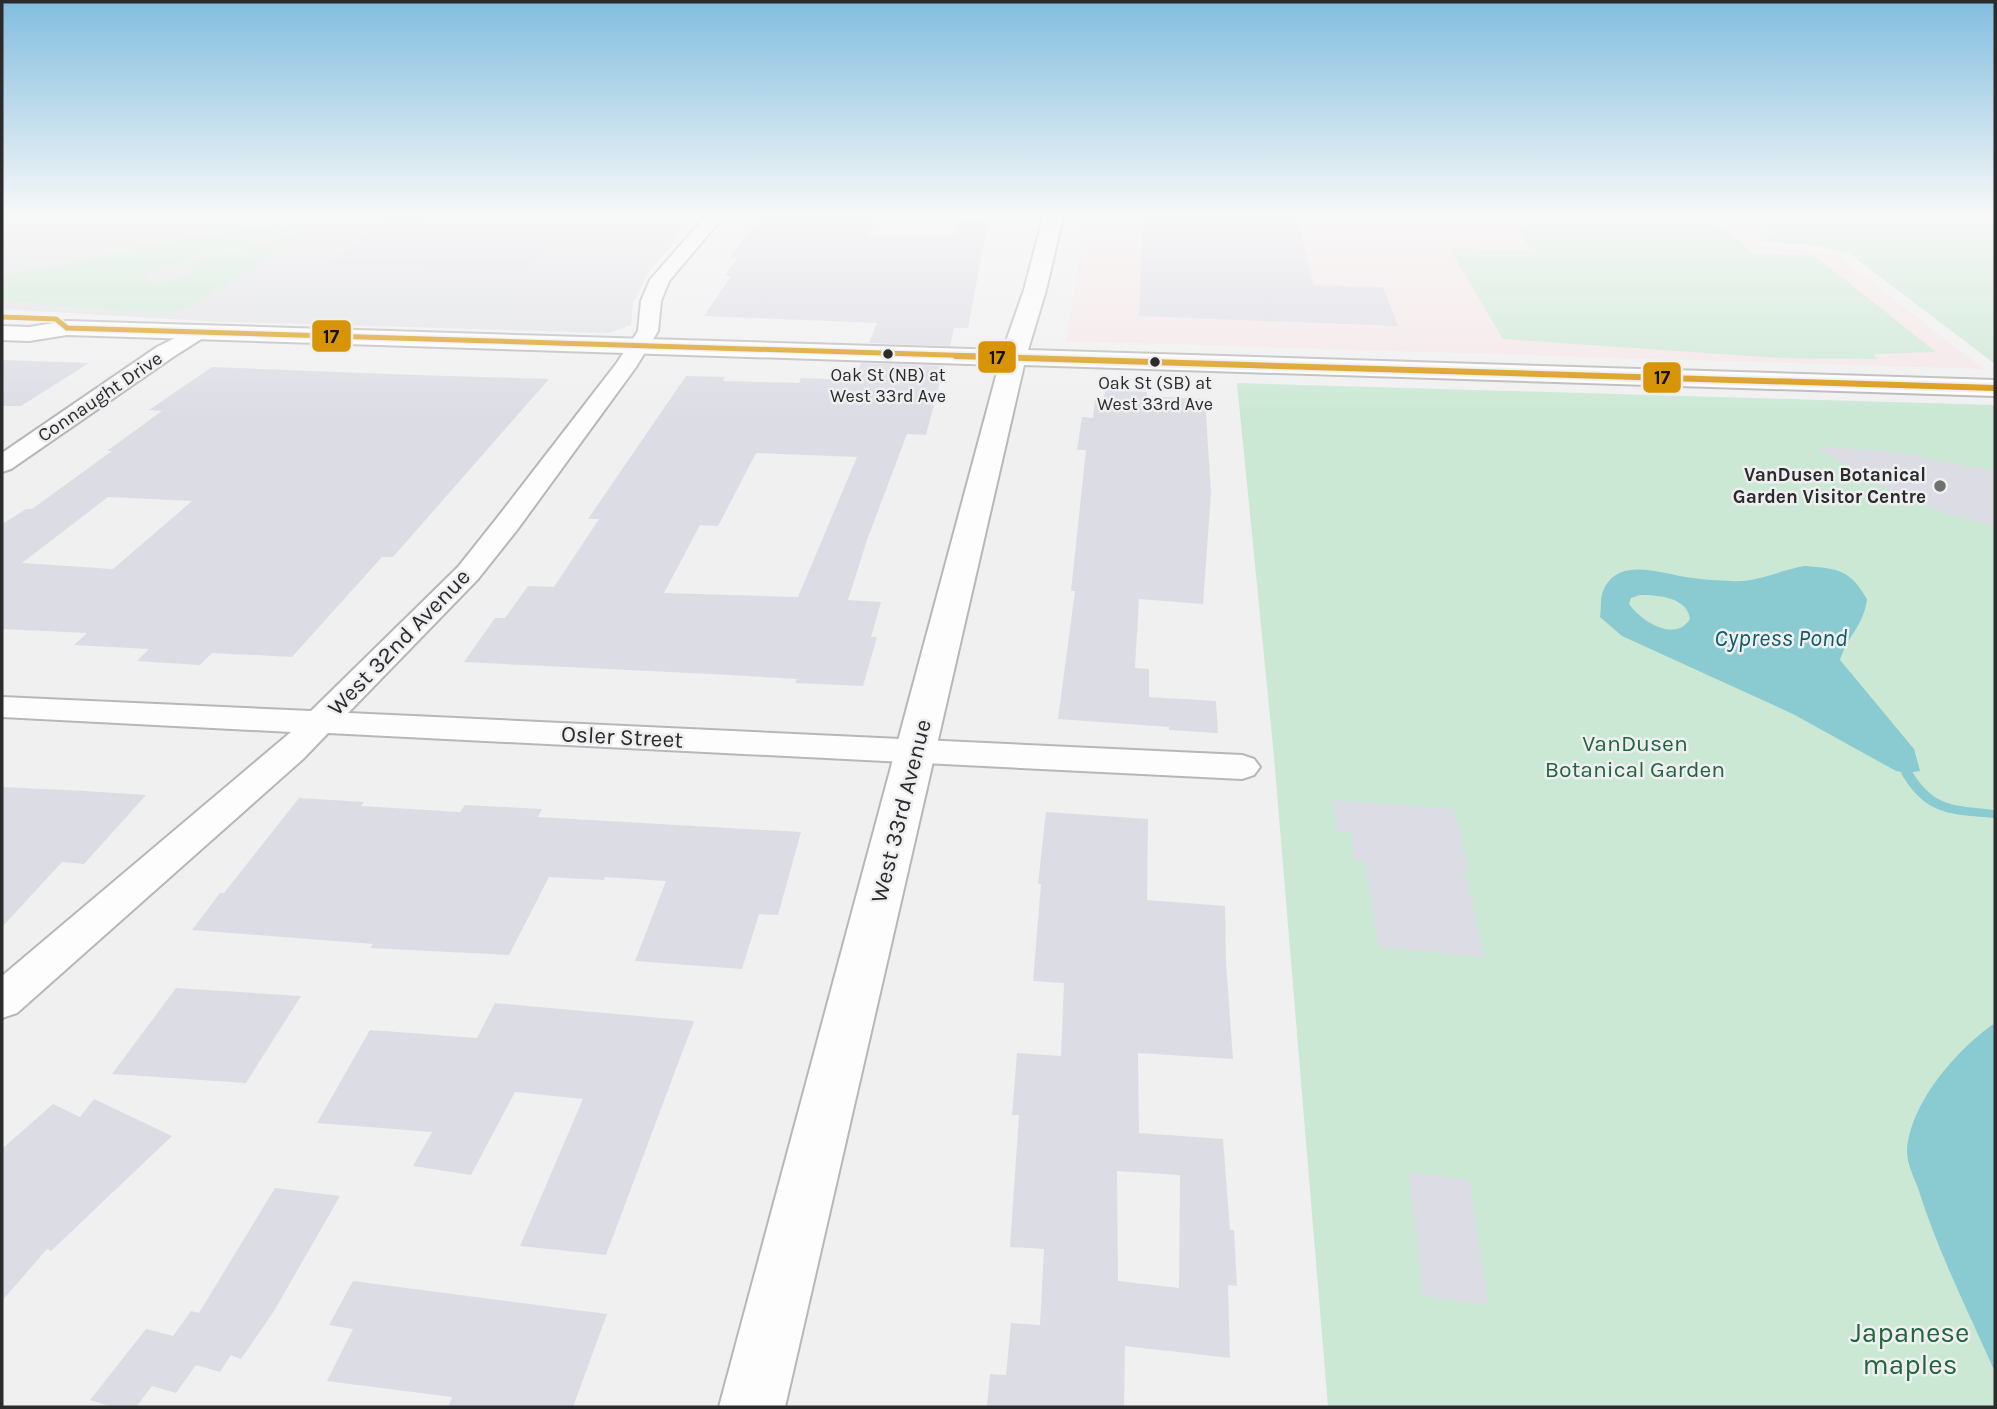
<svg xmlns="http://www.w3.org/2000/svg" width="1997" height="1409" viewBox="0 0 1997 1409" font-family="Karla,sans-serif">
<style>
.built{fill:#e0e1e6}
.education{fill:#f5e6e8}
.green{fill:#cbe8d4}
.water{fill:#8acad1;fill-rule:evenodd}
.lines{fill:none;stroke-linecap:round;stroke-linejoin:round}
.stream{fill:#8acad1;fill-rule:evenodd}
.building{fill:#dcdce5;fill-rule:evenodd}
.street-casing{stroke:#b7b7b7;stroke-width:4}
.secondary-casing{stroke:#b7b7b7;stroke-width:4}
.street{fill:#fdfdfd;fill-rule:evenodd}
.secondary{fill:#fdfdfd;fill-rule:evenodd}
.bus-1-far1-casing{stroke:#efeff1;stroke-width:8}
.bus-1-casing{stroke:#efeff1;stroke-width:10}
.bus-1-far1{stroke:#d89407;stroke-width:5}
.bus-1{stroke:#d89407;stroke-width:6}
.bus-dot{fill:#2b2b2c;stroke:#efeff1;stroke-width:2.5}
.poi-dot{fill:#707071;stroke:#efeff1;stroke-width:2.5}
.labels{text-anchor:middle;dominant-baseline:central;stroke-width:5;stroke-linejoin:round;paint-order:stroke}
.far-bus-label{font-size:18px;fill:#2b2b2c;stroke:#efeff1}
.far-street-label{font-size:19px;fill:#2b2b2c;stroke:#efeff1}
.far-poi-label{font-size:19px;font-weight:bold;fill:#2b2b2c;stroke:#efeff1;text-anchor:end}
.street-label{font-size:23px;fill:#2b2b2c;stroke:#efeff1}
.park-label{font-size:23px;fill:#21663e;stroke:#efeff1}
.water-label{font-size:24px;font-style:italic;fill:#0d5d65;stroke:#efeff1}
.near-park-label{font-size:28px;fill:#21663e;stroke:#efeff1}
.line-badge{stroke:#efeff1;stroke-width:2.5}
.pale-badge-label{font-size:19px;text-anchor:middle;font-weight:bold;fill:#111}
</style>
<rect width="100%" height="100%" fill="#f0f0f0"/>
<!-- built -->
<path class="built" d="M2,217H695L647,274L633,303L631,325L609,333L204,321L2,309Z"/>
<!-- education -->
<path class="education" d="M1086,217H1750L1767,232L1757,247L1811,250L1838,256L1984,369L1066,341Z"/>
<!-- green -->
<g class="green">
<path d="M1508,217L1712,219L1754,254L1815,256L1936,352L1874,354L1877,359L1779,358L1503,339L1449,248L1531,250Z"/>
<path d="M1752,217H1995V364L1850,254L1814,245L1763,242L1769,232Z"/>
<path d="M273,223L303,227L158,269L145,276L147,280C162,283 184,281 195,269L182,265L315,229L188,308L162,313L56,306L2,300V279L13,273L63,266L107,253Z"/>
<path d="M1237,383L1995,405V1407H1328L1274,757Z"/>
</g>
<!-- water -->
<g class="water">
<path d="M1805,566C1839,569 1849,569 1867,599C1864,625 1848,635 1840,660L1914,749L1920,771L1907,773L1896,771L1793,714L1622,636L1600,617C1602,605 1599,596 1606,585C1624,556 1668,576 1693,578C1705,580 1718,580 1731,581C1757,583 1780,570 1805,566ZM1640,595C1658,595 1687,597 1690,619C1675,643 1641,621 1629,604L1631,598Z"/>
<path d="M1995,1023V1372C1968,1311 1938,1252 1918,1188C1914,1178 1907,1163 1907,1152C1909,1104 1957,1049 1995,1023Z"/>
</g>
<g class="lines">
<!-- stream -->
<path class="stream" d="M1907,769L1911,770C1935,809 1954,805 1995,810V818C1950,814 1926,816 1901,773Z"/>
</g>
<!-- building -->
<g class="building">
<path d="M760,217H877L868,235L938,237L939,235H954L959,220L988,221L968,328H954L950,346L869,343L877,323L704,316L731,276H725L737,258H729Z"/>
<path d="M1143,217H1297L1314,285L1383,287L1398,326L1139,316Z"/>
<path d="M387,221L436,223L568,226L525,270L326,265Z"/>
<path d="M2,360L89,363L21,406H2Z"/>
<path d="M861,363L944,366L926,435L907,434L867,540L848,600L881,602L871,637H877L863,686L795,683L797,679L712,674L464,662L495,618H505L528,586L554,587L599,519H588L686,376L725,377L723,381L799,383L801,378L854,380ZM756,453L857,457L798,597L664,593L700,525L718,526Z"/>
<path d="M212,367L413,375L549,379L393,557H382L292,657L212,653L200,665L137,661L149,649L74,645L87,633L2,629V524L26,509H32L112,451H107L162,411L149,410ZM108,497L192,501L113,569L22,563Z"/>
<path d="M1105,390L1147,392V396L1205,399L1211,493L1203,604L1139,599L1135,668L1149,669V697L1216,701L1218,733L1169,730V727L1058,719L1075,591H1071L1086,450H1077L1082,417L1093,418L1095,399L1104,400Z"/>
<path d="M1815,446L1894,452L1995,471V526L1944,513L1916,501L1869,480Z"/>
<path d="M2,787L85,791L146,795L84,864L62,862L2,927Z"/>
<path d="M299,798L364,802L361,806L460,812L465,805L542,809L538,817L801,832L778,915L759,914L742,969L635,961L666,881L605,877L604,880L549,877L509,955L370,948L373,944L192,930L220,893H224Z"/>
<path d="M1333,800L1454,809L1469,870L1464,869L1484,957L1379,947L1364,861H1355L1351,832L1337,831Z"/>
<path d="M1046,812L1148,819L1147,900L1225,906L1226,962L1233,1059L1138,1053L1139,1133L1223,1139L1230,1230H1234L1237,1286L1228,1285L1230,1358L1125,1346L1124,1407H987L990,1374L1006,1375L1011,1323L1040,1325L1044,1249L1010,1247L1019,1115H1012L1017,1053L1061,1056L1064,983L1033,981L1041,884H1038ZM1117,1171L1180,1175L1179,1288L1118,1281Z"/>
<path d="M176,988L301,996L246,1083L112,1074Z"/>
<path d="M495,1003L694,1021L606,1255L520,1246L583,1099L515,1092L471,1175L413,1166L432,1132L317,1123L370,1030L477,1038Z"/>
<path d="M94,1099L172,1136L51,1251L47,1249L2,1301V1149L53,1104L80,1117Z"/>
<path d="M1409,1172L1469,1180L1488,1305L1423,1296Z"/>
<path d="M275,1188L340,1196L274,1311L241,1359L231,1355L220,1372L196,1365L176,1393L152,1386L136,1407H113L90,1400L146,1329L173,1336L191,1311L199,1313Z"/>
<path d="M353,1281L607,1314L573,1407H448L452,1397L327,1381L353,1329L329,1325Z"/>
</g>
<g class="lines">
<!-- street casing -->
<g class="street-casing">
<g id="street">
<path d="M705,217H723L669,281L661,301L658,331L636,367L517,530L478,579L348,713L1242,755L1254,759L1260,767L1254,775L1242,779L328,733L303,759L17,1013L2,1018V976L291,732L2,717V697L311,711L458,567L497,518L616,364L638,331L641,301L650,280Z"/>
<path d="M199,326L206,328L209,332L206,336L173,357L11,469L2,472V453L157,347Z"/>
</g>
</g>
<!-- secondary casing -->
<g class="secondary-casing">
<path id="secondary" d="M1043,217H1063L1046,290L1028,350L1995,380V396L1024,365L785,1407H719L999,365L67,335L29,341L2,340V326L29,327L67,321L1003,350L1024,290Z"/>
</g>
<!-- street -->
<use href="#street" class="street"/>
<!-- secondary -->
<use href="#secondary" class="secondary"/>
<!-- bus-1-far1 casing -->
<g class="bus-1-far1-casing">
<path id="bus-1-far1" d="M2,317L56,319L67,328L1012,357"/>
</g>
<!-- bus-1 casing -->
<g class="bus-1-casing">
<path id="bus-1" d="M956,356L1995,388"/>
</g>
<!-- bus-1-far1 -->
<use href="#bus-1-far1" class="bus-1-far1"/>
<!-- bus-1 -->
<use href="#bus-1" class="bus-1"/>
</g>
<!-- sky -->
<linearGradient id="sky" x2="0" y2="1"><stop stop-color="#82bddf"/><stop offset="0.52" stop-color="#f8f8f8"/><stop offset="1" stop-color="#f8f8f8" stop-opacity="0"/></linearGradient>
<rect width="1997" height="414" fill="url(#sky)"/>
<!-- markers -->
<g class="bus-dot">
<circle cx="888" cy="354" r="6"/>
<circle cx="1155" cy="362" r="6"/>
</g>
<circle class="poi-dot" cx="1940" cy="486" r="7"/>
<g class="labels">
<!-- far-bus labels -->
<g class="far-bus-label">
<text x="888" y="375">Oak St (NB) at<tspan x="888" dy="21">West 33rd Ave</tspan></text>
<text x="1155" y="383">Oak St (SB) at<tspan x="1155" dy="21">West 33rd Ave</tspan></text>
</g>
<!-- far-street labels -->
<g class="far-street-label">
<text transform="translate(100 397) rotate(-34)">Connaught Drive</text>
</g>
<!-- far-poi labels -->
<g class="far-poi-label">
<text x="1926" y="475">VanDusen Botanical<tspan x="1926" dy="22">Garden Visitor Centre</tspan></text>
</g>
<!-- street labels -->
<g class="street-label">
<text transform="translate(399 642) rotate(-46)">West 32nd Avenue</text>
<text transform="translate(622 737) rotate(3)">Osler Street</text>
<text transform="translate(901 811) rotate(-76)">West 33rd Avenue</text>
</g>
<!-- park labels -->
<g class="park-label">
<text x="1635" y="743">VanDusen<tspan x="1635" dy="26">Botanical Garden</tspan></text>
</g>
<!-- water labels -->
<g class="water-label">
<text x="1781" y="638">Cypress Pond</text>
</g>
<!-- near-park labels -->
<g class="near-park-label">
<text x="1910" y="1332">Japanese<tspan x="1910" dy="32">maples</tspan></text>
</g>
</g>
<g class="line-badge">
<rect x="311" y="319" width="41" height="34" rx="7" fill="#d89407"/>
<rect x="977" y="340" width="40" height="34" rx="7" fill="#d89407"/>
<rect x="1642" y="361" width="40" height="33" rx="7" fill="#d89407"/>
</g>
<g class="pale-badge-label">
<text x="331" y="343">17</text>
<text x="997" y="364">17</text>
<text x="1662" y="384">17</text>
</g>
<!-- border -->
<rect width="1997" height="1409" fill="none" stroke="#2b2b2c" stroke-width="7"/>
</svg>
